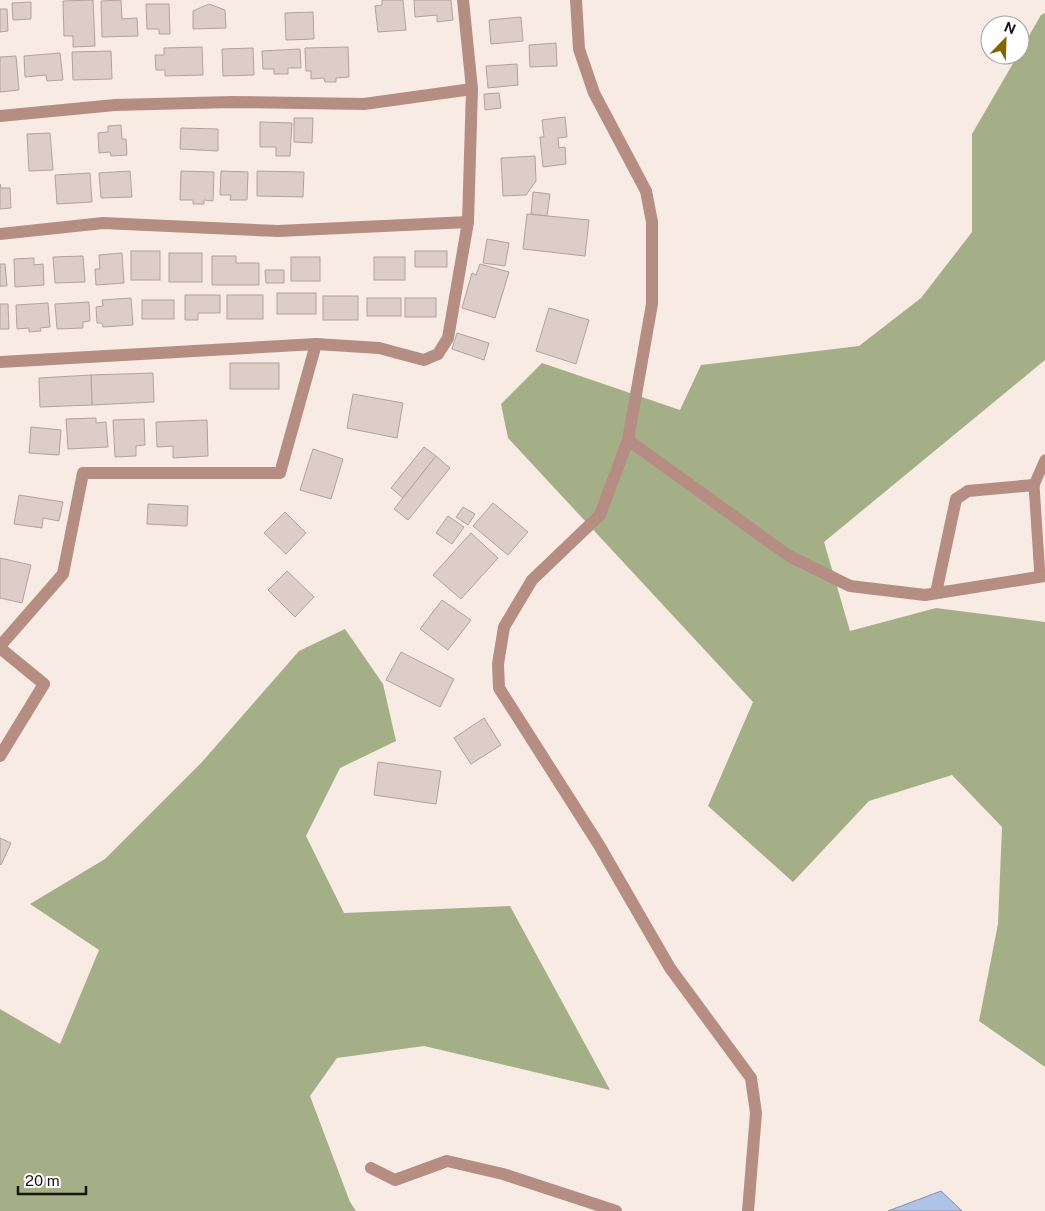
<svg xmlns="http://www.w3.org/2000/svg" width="1045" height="1211" viewBox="0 0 1045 1211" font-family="'Public Sans',sans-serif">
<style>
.forest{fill:#a4af88}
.water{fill:#afc3e7;stroke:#828fa7}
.building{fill:#dccdc8;stroke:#b0a29e}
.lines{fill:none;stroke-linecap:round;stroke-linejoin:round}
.service{stroke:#b68d83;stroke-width:11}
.minor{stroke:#b68d83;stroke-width:12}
</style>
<rect width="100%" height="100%" fill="#f8ebe4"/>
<!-- forest -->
<g class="forest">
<path d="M1045,13V360L824,542L850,631L936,608L1045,622V1067L979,1021L998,924L1002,827L952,775L869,801L793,882L708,806L753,702L508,438L501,404L542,363L680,410L701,365L859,346L921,298L972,232V134L1041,15Z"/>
<path d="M345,629L383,684L396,741L340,768L306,836L344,913L510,906L610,1090L424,1046L337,1058L310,1096L350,1202L356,1211H0V1009L60,1044L99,950L30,904L105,859L202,762L299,651Z"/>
</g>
<!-- water -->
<path class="water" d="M941,1191L962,1211H888Z"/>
<!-- building -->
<g class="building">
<path d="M93,0L95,46L73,47V36H64L63,1Z"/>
<path d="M121,0L122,19L137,18L138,36L102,37L101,1Z"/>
<path d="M382,0H403L406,30L378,32L375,6L382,5Z"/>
<path d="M414,0H451L453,20L437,22V15L415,17Z"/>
<path d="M31,2V19L13,20L12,3Z"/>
<path d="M146,4H169L170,34H159V29H147Z"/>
<path d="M209,4L225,10L226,28L193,29V11Z"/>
<path d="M0,9H7L8,31L0,32Z"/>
<path d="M313,12L314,39L286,40L285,13Z"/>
<path d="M521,17L523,41L491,44L489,20Z"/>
<path d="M556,43L557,66L530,67L529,45Z"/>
<path d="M202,47L203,75L165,76V70H156L155,55H164V48Z"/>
<path d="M348,47L349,77L336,78V82H325L324,78L311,79V71H306L305,48Z"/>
<path d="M253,48L254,75L223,76L222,49Z"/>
<path d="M300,49L301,68H288V74H274V69H263L262,51Z"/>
<path d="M111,51L112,79L73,80L72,52Z"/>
<path d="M60,53L63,80L47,81L46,75L25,77L24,56Z"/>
<path d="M16,56L19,90L0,92V57Z"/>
<path d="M517,64L518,85L488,88L486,66Z"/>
<path d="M499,93L501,108L485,110L484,94Z"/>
<path d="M565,117L567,137L558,138L559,148L565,147L566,164L543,167L540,137H544L542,120Z"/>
<path d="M294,118H313L312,143L294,142Z"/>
<path d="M260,122L292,123L290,156H276V147H260Z"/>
<path d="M121,125L122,139H126L127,155L111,156L110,152L99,153L98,133L108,132V126Z"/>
<path d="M181,128L218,129V151L180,149Z"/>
<path d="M50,133L53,170L29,171L27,134Z"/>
<path d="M535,156L536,181L526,195L503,196L501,158Z"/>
<path d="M130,171L132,197L101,198L99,173Z"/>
<path d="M181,171L214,172L213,201L204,200V204H193V200H180Z"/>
<path d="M221,171L248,172L247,200H230L231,195H220Z"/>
<path d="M257,171L304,172L303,197L257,196Z"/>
<path d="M90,173L92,202L57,204L55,175Z"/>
<path d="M0,184L1,188H10L11,208L0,209Z"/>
<path d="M533,192L550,194L547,216L531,214Z"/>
<path d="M527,214L589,220L585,256L523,249Z"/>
<path d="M487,239L509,243L505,266L483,263Z"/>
<rect x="131" y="251" width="29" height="29"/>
<rect x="415" y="251" width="32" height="16"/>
<path d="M122,253L124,283L96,285L95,269H100L99,255Z"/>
<rect x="169" y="253" width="33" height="29"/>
<path d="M83,256L85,282L55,283L53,257Z"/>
<path d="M212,256H236V263H259V285H212Z"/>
<rect x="291" y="257" width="29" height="24"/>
<rect x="374" y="257" width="31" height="23"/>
<path d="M34,258V265L43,264L44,285L15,287L14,259Z"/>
<path d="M0,264H5L7,286H0Z"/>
<path d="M480,264L509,272L495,318L462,308L472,273L476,275Z"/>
<path d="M265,270H284V283H266Z"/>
<rect x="277" y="293" width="39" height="21"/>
<path d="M185,295H220V313H198V320H185Z"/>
<rect x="227" y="295" width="36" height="24"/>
<rect x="323" y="296" width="35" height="24"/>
<path d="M131,298L133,325L103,327L102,323H97L96,307L103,306L102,300Z"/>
<rect x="367" y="298" width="34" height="18"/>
<rect x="405" y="298" width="31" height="19"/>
<rect x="142" y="300" width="32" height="19"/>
<path d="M89,302L90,321L83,322V328L57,329L55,304Z"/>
<path d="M48,303L50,327L40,328L41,331L29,332V328L17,329L16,305Z"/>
<path d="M0,304H8L9,329H0Z"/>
<path d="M549,308L589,320L576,364L536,351Z"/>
<path d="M457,333L489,343L484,360L452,349Z"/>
<rect x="230" y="363" width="49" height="26"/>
<path d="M153,373L154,402L92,405L91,375Z"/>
<path d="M91,375L92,405L40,407L39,378Z"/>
<path d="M353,394L403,403L397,438L347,428Z"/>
<path d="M96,418V423L106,422L108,447L68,449L66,419Z"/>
<path d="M144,419L145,445L136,446V456L115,457L113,420Z"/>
<path d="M207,420L208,456L173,458V446L157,447L156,422Z"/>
<path d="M31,427L61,430L59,455L29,453Z"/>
<path d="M424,447L436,456L403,498L391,488Z"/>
<path d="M313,449L343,459L331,499L300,490Z"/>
<path d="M436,456L450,468L408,520L394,509Z"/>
<path d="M19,495L63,502L59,521L43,518L42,528L14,524Z"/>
<path d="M493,503L528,532L508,555L473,526Z"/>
<path d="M148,504L188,506L187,526L147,524Z"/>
<path d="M463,507L475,514L468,525L456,517Z"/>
<path d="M285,512L306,533L286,554L264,533Z"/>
<path d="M448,516L464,527L452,544L436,533Z"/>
<path d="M471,533L498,558L461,599L433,575Z"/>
<path d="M0,558L31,565L22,603L0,598Z"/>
<path d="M287,571L314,597L295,617L268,590Z"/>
<path d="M442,600L471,620L448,650L420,629Z"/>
<path d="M401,652L454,679L440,707L386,680Z"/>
<path d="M484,718L501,745L471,764L454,738Z"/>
<path d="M378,762L441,771L436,804L374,795Z"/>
<path d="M0,838L11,843L1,865L0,864Z"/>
</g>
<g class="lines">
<!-- service -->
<path class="service" d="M1040,577L1034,485L1045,460"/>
<!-- minor -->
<g class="minor">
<path d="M576,0L579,49L594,93L646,191L652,222V304L628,440L600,515L532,580L504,627L498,664L499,688L599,845L670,968L751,1078L756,1113L748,1211"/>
<path d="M0,116L115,105L232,102L364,104L472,89"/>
<path d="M0,234L103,223L278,231L468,222"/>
<path d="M0,362L316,344L379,348L424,360L438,354L448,338L468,222L472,89L463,0"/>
<path d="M628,440L789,556L850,586L925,595L1045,576"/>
<path d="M936,593L956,499L968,491L1034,485"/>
<path d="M0,646L63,574L83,473H280L316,344"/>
<path d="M0,648L44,684L0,756"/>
<path d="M371,1168L395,1180L447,1161L503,1174L616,1211"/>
</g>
</g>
<!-- north arrow -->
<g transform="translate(1005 40) rotate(23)"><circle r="24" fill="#ffffff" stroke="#a3a2a1"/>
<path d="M0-4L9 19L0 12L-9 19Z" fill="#826600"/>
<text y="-8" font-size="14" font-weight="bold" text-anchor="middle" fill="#1a1613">N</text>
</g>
<!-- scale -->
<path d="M18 1186v8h68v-8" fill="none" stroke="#1a1613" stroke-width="2.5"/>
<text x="25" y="1186" font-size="15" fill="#1a1613" stroke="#ffffff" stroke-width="4" paint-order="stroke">20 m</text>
</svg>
